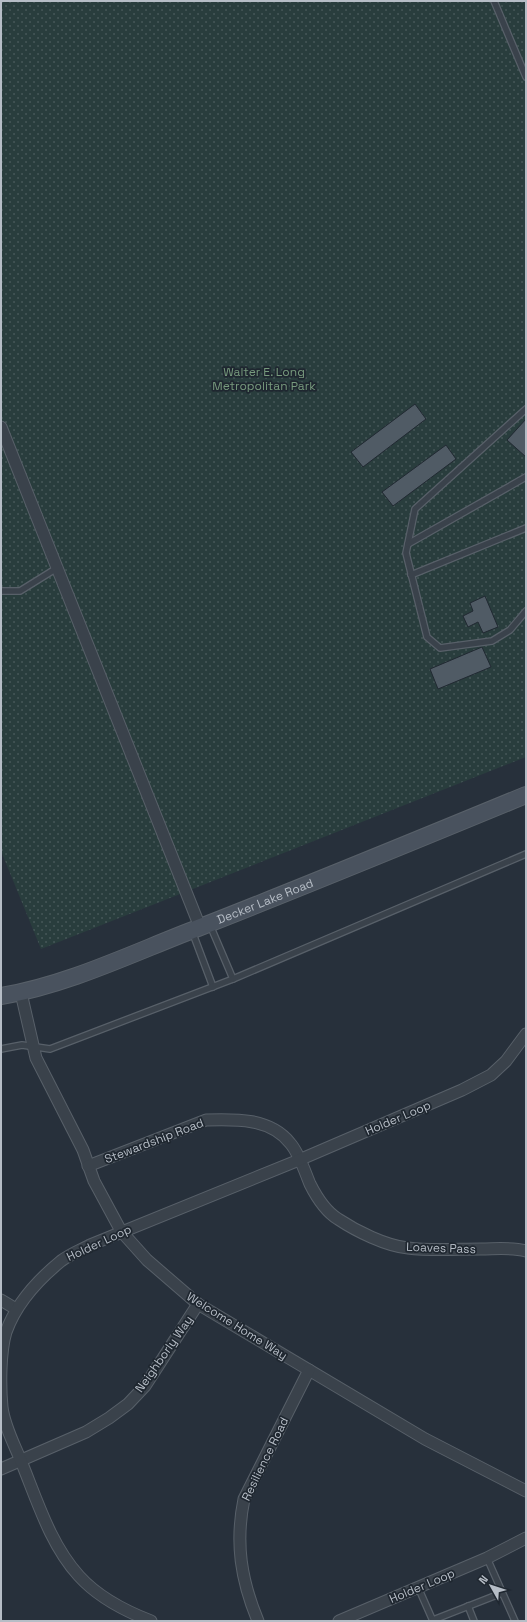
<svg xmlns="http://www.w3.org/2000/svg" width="527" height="1622" viewBox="0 0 527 1622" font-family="'Space Grotesk',sans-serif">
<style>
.park{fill:url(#park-dots)}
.building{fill:#505b65;stroke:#212932}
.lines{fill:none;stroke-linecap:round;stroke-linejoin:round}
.service-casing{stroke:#586069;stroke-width:8}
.minor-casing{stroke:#586069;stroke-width:13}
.secondary-casing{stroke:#586069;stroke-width:18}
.service{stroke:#3a424b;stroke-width:5.5}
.minor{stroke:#3a424b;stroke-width:11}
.secondary{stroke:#49525e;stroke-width:16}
.labels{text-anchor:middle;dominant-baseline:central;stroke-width:3.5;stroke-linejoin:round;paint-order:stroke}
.park-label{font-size:12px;fill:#779a7d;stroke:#1f2730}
.street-label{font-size:12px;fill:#b6bdc6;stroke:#1f2730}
</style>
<defs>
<pattern id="park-dots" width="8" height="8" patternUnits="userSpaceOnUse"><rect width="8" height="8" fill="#293d3d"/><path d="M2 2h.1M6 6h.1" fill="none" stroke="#465758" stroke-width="1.8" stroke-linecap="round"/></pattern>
</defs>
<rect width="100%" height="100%" fill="#27303b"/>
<!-- park -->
<path class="park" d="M1,1H526V757L41,949L1,851Z"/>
<!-- building -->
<g class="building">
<path d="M415,404L426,419L363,467L351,452Z"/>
<path d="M526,419V457L507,440Z"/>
<path d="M446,445L456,459L393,506L382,492Z"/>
<path d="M485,596L498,627L483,633L478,622L468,627L463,616L473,611L470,603Z"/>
<path d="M482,647L491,667L438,689L430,669Z"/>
</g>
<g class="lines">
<!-- service casing -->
<g class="service-casing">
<g id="service">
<path d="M494,1L526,77"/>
<path d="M526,409L415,509L406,553L427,637L440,648L492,641L510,630L526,611"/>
<path d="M408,544L526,477"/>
<path d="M411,575L526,528"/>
<path d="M1,591H20L57,568"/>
<path d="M210,925L233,979"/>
<path d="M192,931L213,987"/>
<path d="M1,1049L22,1045L50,1049L233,979L526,854"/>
<path d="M487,1558L515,1621"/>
<path d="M418,1587L433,1621"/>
<path d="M468,1606L474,1621"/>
<path d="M433,1620L502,1593"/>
</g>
</g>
<!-- minor casing -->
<g class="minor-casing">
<g id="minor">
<path d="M1,427L200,927"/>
<path d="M21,993L36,1058L83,1150L94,1181L121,1231L147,1260L198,1304L425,1439L526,1491"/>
<path d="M88,1166L206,1120C236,1119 270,1118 290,1143C299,1153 305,1172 310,1184C317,1198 325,1211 338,1219C356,1231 386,1246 408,1248C431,1251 457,1249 481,1249C495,1249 512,1247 526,1251"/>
<path d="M1,1300L16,1309"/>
<path d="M1,1469L86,1432L109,1418L128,1404L145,1386L198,1304"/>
<path d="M151,1621C125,1611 98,1597 79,1576C50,1544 37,1500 21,1461C14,1444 4,1425 2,1407C0,1386 0,1352 6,1332C16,1304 39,1279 61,1261C70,1254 81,1250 90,1245L299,1160L462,1090L491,1075L506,1061L526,1034"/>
<path d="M258,1621C241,1580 235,1543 244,1499L309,1370"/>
<path d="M339,1621L487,1558L526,1538"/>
</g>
</g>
<!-- secondary casing -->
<g class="secondary-casing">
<g id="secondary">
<path id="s1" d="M1,996C68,985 135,952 198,928C308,885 417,840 526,795"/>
</g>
</g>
<!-- service -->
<use href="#service" class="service"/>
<!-- minor -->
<use href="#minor" class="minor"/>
<!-- secondary -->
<use href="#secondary" class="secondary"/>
</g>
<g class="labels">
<!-- park labels -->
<g class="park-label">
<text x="264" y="372">Walter E. Long<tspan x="264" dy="14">Metropolitan Park</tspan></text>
</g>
<!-- street labels -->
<g class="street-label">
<text stroke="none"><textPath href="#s1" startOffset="281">Decker Lake Road</textPath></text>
<text transform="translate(398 1118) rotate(-23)">Holder Loop</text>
<text transform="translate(154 1141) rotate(-21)">Stewardship Road</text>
<text transform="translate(99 1243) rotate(-25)">Holder Loop</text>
<text transform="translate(441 1248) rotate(2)">Loaves Pass</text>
<text transform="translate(237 1326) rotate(32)">Welcome Home Way</text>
<text transform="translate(164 1354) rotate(-55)">Neighborly Way</text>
<text transform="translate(265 1459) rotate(-64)">Resilience Road</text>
<text transform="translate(422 1586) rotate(-23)">Holder Loop</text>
</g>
</g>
<!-- border -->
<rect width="527" height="1622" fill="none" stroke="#b6bdc6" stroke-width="4"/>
<!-- north arrow -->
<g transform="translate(491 1586) rotate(309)" stroke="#1f2730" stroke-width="3" paint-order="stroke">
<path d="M0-3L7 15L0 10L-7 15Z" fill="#b6bdc6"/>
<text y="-6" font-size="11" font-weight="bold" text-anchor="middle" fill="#b6bdc6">N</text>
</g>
</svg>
